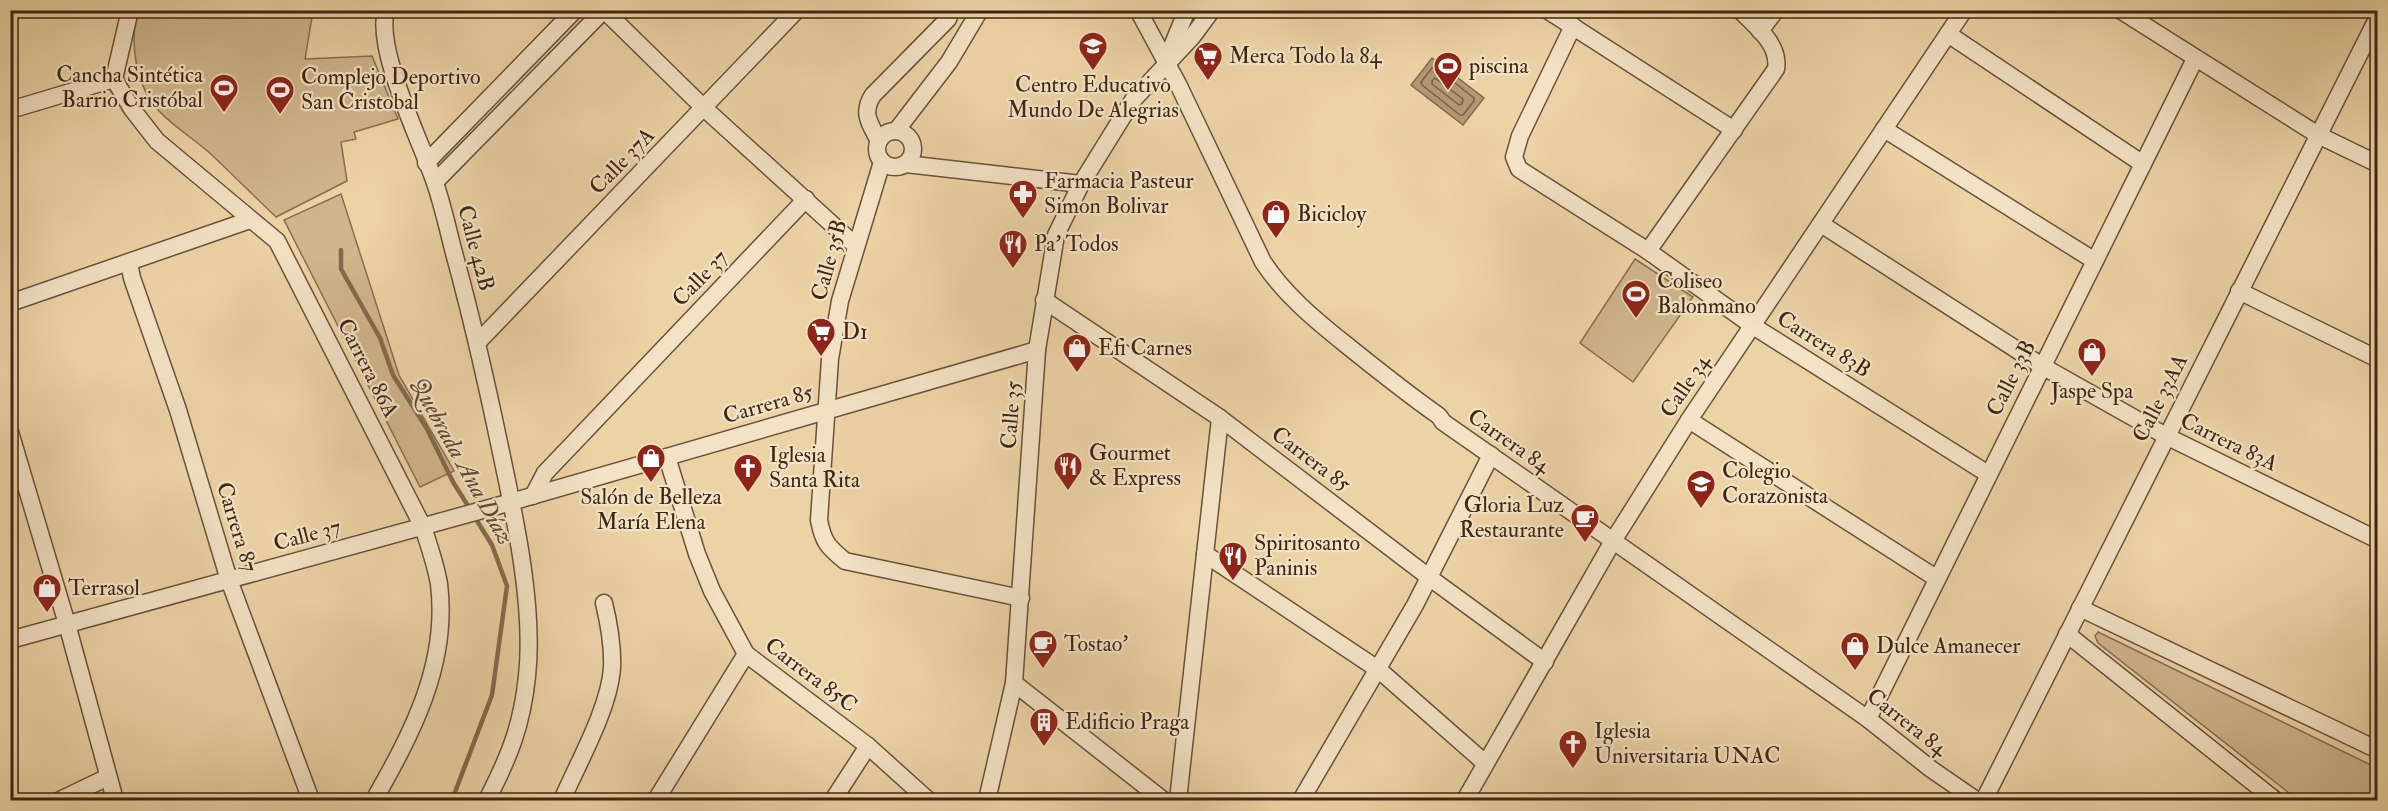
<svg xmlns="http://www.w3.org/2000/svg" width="2388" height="811" viewBox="0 0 2388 811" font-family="'IM FELL Double Pica',serif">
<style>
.green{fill:#cfb68d;stroke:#876e50;stroke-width:1.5}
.water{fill:#b19874;stroke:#836a4d;stroke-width:1.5}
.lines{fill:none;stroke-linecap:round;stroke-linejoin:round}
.shore{stroke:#785f44;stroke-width:1.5}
.stream{stroke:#836a4d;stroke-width:4.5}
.minor-casing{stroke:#6a5138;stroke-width:19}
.minor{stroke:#f3e2c5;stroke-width:16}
.labels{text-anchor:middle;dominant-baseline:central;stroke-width:4.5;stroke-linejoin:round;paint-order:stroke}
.poi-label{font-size:22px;fill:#3f2613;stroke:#f3e2c5;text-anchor:start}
.street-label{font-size:22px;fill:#3f2613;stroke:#f3e2c5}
.water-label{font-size:24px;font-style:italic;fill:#614830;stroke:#f3e2c5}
</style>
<rect width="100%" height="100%" fill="#ecd3a6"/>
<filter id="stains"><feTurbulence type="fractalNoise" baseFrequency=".00333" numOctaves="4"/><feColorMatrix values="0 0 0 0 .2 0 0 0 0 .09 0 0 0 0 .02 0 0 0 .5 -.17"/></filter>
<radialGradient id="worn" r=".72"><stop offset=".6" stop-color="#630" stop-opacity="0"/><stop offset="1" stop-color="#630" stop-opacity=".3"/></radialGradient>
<!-- green -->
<g class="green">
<path d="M137,11H313L305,59L372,56L398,119L354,132L356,139L341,142L347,181L276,217C255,197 234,176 213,156C196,140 175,128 159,111C135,85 130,43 137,11Z"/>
<path d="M341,194L399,375L454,471L420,487L284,220Z"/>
<path d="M1635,259L1693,297L1633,382L1580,343Z"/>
<path d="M2098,632L2377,768V800H2298L2098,643L2095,636Z"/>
</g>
<!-- water -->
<path class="water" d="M1432,58L1484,98L1463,125L1411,85Z"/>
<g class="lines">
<!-- shore -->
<g class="shore">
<path d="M1432,68H1436L1474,98V101L1463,115H1460L1422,85L1421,82Z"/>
<path d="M1435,78L1463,99L1462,104L1459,105L1432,84V81Z"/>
</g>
<!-- stream -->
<g class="stream">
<path d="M341,250V269L380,338L393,375L427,429L453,482L470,509"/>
<path d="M452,800L492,695L507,586L492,545L474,516"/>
</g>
<!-- minor casing -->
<g class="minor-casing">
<g id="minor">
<path d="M130,10L114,79L132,109L157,141L277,241L423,527C429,546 436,565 439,584C449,664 412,733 374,800"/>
<path d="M386,10C375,51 421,141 435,183C443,206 448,230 454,253C471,315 485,376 498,438C513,509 535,604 527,676C522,726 509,757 487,800"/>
<path d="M604,10L704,108L856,246"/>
<path d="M1138,10L1178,84L1263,262C1284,294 1314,319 1344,343C1375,368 1406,393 1439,416L1443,422L1868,719L1931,769L1976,800"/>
<path d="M1547,10L1734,130"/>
<path d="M2120,10L2318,135L2378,164"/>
<path d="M1573,26L1520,136L1514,157L1519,169L1648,251L1753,326L1988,474"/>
<path d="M1760,31L1776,10"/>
<path d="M1948,34L2143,164"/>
<path d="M1168,56L1187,10"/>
<path d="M10,110L114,79"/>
<path d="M1884,129L2095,261"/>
<circle cx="895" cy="149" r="18"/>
<path d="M896,131L949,62L980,10"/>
<path d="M879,141C870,124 861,113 873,95L948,19L951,10"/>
<path d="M882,162L840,301L830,359L819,520C823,542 828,547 845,561L1021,598"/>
<path d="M426,163L575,10"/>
<path d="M906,164L1081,184"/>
<path d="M435,182L604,10"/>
<path d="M1821,224L2042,366L2166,436L2378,540"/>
<path d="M1648,251L1776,69C1780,44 1756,27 1740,10"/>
<path d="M129,263L132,278L178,410L229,580L311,800"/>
<path d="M2239,291L2378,359"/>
<path d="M1044,300L1220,418L1430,578L1545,662"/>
<path d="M10,303L250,220"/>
<path d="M478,342L797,10"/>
<path d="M1689,420L1936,578"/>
<path d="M10,432L67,624L115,800"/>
<path d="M667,457L697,554L712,591L746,654L868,746L928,800"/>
<path d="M533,496L545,473L806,199"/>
<path d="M1205,554L1379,670L1485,763"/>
<path d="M2080,608L2378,750"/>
<path d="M2067,634L2275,800"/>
<path d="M10,640L497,506L1037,350"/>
<path d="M1014,683L1163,800"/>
<path d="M1868,719L2195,59"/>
<path d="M60,800L108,777"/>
<path d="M562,800C578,763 610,707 612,667C613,645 609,624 604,603"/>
<path d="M656,800L746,654"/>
<path d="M833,800L868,746"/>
<path d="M987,800L1014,683L1037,350L1056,235L1081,184L1133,100L1192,37L1212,10"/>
<path d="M1178,800L1220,418"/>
<path d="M1301,800L1415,605L1491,455"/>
<path d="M1465,800L1613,541L1689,420L1964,10"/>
<path d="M1984,800L2378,17"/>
</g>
</g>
<!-- minor -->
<use href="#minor" class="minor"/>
</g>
<!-- icons -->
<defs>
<g id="school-pin" transform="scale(1.5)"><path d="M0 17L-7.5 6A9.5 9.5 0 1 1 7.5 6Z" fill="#8f2418" stroke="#f3e2c5"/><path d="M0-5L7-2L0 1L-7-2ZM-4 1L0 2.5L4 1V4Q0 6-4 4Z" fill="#fff"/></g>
<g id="supermarket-pin" transform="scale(1.5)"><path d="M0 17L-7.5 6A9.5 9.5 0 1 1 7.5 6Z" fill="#8f2418" stroke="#f3e2c5"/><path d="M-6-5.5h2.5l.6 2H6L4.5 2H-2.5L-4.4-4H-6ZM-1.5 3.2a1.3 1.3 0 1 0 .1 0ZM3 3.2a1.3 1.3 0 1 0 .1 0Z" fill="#fff"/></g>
<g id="stadium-pin" transform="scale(1.5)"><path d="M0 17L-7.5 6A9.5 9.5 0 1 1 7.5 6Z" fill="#8f2418" stroke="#f3e2c5"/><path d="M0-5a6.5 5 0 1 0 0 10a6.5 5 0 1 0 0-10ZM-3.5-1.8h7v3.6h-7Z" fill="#fff"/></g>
<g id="pharmacy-pin" transform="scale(1.5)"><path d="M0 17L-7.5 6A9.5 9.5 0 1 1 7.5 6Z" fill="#8f2418" stroke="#f3e2c5"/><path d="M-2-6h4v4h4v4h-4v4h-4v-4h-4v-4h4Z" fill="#fff"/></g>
<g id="shop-pin" transform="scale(1.5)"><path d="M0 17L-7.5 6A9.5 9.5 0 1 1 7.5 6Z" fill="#8f2418" stroke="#f3e2c5"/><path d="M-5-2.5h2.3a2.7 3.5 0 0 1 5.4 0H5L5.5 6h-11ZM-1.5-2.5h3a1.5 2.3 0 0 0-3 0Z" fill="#fff"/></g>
<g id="restaurant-pin" transform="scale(1.5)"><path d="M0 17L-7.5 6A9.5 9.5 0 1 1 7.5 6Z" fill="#8f2418" stroke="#f3e2c5"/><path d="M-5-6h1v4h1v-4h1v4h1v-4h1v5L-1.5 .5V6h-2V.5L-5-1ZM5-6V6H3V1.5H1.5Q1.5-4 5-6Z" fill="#fff"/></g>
<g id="church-pin" transform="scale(1.5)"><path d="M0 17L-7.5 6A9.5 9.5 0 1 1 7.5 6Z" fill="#8f2418" stroke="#f3e2c5"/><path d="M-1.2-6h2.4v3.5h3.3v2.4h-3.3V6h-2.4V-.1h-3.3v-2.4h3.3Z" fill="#fff"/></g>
<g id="university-pin" transform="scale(1.5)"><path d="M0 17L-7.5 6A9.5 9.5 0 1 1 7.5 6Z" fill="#8f2418" stroke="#f3e2c5"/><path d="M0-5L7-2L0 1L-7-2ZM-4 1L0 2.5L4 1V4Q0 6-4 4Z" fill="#fff"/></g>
<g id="cafe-pin" transform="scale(1.5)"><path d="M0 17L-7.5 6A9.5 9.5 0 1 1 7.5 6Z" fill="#8f2418" stroke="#f3e2c5"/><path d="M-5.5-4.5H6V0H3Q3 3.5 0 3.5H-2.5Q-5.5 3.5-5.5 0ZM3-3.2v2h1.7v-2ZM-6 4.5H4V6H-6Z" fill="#fff"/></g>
<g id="building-pin" transform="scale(1.5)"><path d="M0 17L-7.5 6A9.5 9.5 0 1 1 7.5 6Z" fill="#8f2418" stroke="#f3e2c5"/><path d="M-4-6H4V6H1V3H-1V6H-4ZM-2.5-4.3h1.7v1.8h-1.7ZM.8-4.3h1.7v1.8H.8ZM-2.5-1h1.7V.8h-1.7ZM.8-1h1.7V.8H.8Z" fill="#fff"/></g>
</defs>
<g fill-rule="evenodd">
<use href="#school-pin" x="1093" y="46"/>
<use href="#supermarket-pin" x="1208" y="56"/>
<use href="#stadium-pin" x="1448" y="66"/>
<use href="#stadium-pin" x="224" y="88"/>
<use href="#stadium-pin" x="280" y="90"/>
<use href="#pharmacy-pin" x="1023" y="194"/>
<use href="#shop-pin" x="1276" y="214"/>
<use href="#restaurant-pin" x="1013" y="244"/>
<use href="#stadium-pin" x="1636" y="294"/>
<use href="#supermarket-pin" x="821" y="332"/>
<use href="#shop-pin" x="1077" y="348"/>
<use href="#shop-pin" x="2092" y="352"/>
<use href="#shop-pin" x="651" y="458"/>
<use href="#restaurant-pin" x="1068" y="466"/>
<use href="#church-pin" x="748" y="468"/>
<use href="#university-pin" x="1701" y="484"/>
<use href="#cafe-pin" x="1585" y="518"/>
<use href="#restaurant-pin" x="1233" y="556"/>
<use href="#shop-pin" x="47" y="588"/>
<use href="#cafe-pin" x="1043" y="644"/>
<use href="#shop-pin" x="1855" y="646"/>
<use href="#building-pin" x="1044" y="722"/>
<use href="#church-pin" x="1573" y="744"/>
</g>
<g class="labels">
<!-- poi labels -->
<g class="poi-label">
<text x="1229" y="56">Merca Todo la 84</text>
<text x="1469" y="66">piscina</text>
<text x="203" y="75" text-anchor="end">Cancha Sintética<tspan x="203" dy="25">Barrio Cristóbal</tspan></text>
<text x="301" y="77">Complejo Deportivo<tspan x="301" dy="25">San Cristobal</tspan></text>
<text x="1093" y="85" text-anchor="middle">Centro Educativo<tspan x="1093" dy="25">Mundo De Alegrias</tspan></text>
<text x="1044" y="181">Farmacia Pasteur<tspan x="1044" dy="25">Simon Bolivar</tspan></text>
<text x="1297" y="214">Bicicloy</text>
<text x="1034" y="244">Pa' Todos</text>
<text x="1657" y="281">Coliseo<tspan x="1657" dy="25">Balonmano</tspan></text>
<text x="842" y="332">D1</text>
<text x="1098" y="348">Efi Carnes</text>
<text x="2092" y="391" text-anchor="middle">Jaspe Spa</text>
<text x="1089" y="453">Gourmet<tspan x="1089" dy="25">&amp; Express</tspan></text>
<text x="769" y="455">Iglesia<tspan x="769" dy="25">Santa Rita</tspan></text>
<text x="1722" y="471">Colegio<tspan x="1722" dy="25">Corazonista</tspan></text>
<text x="651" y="497" text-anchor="middle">Salón de Belleza<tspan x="651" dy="25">María Elena</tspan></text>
<text x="1564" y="505" text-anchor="end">Gloria Luz<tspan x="1564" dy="25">Restaurante</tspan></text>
<text x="1254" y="543">Spiritosanto<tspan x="1254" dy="25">Paninis</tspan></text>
<text x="68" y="588">Terrasol</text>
<text x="1064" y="644">Tostao’</text>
<text x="1876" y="646">Dulce Amanecer</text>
<text x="1065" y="722">Edificio Praga</text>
<text x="1594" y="731">Iglesia<tspan x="1594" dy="25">Universitaria UNAC</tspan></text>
</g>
<!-- street labels -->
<g class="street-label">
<text transform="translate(622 161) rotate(-46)">Calle 37A</text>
<text transform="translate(476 248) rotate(75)">Calle 42B</text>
<text transform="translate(829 260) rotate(-75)">Calle 35B</text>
<text transform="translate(700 278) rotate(-46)">Calle 37</text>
<text transform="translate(1824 344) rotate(32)">Carrera 83B</text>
<text transform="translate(368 368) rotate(63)">Carrera 86A</text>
<text transform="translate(2011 378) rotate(-63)">Calle 33B</text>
<text transform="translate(1685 386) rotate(-56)">Calle 34</text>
<text transform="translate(2160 398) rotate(-63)">Calle 33AA</text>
<text transform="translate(768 404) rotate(-16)">Carrera 85</text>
<text transform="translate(1011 415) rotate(-86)">Calle 35</text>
<text transform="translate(1509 441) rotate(35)">Carrera 84</text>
<text transform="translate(2229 442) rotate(26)">Carrera 83A</text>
<text transform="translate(1311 459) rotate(37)">Carrera 85</text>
<text transform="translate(237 527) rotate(73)">Carrera 87</text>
<text transform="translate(307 535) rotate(-15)">Calle 37</text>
<text transform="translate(811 675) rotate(37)">Carrera 85C</text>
<text transform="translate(1907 722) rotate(38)">Carrera 84</text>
</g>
<!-- water labels -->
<g class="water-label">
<text transform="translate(462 461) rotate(61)">Quebrada Ana Díaz</text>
</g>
</g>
<!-- margin -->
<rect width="2388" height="811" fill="none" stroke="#ecd3a6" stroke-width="36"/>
<rect x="12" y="12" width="2364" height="787" fill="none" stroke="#3f2613" stroke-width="3"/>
<rect x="18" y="18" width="2352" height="775" fill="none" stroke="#3f2613" stroke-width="1.5"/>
<rect width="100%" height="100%" filter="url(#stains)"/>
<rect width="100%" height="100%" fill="url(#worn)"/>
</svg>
